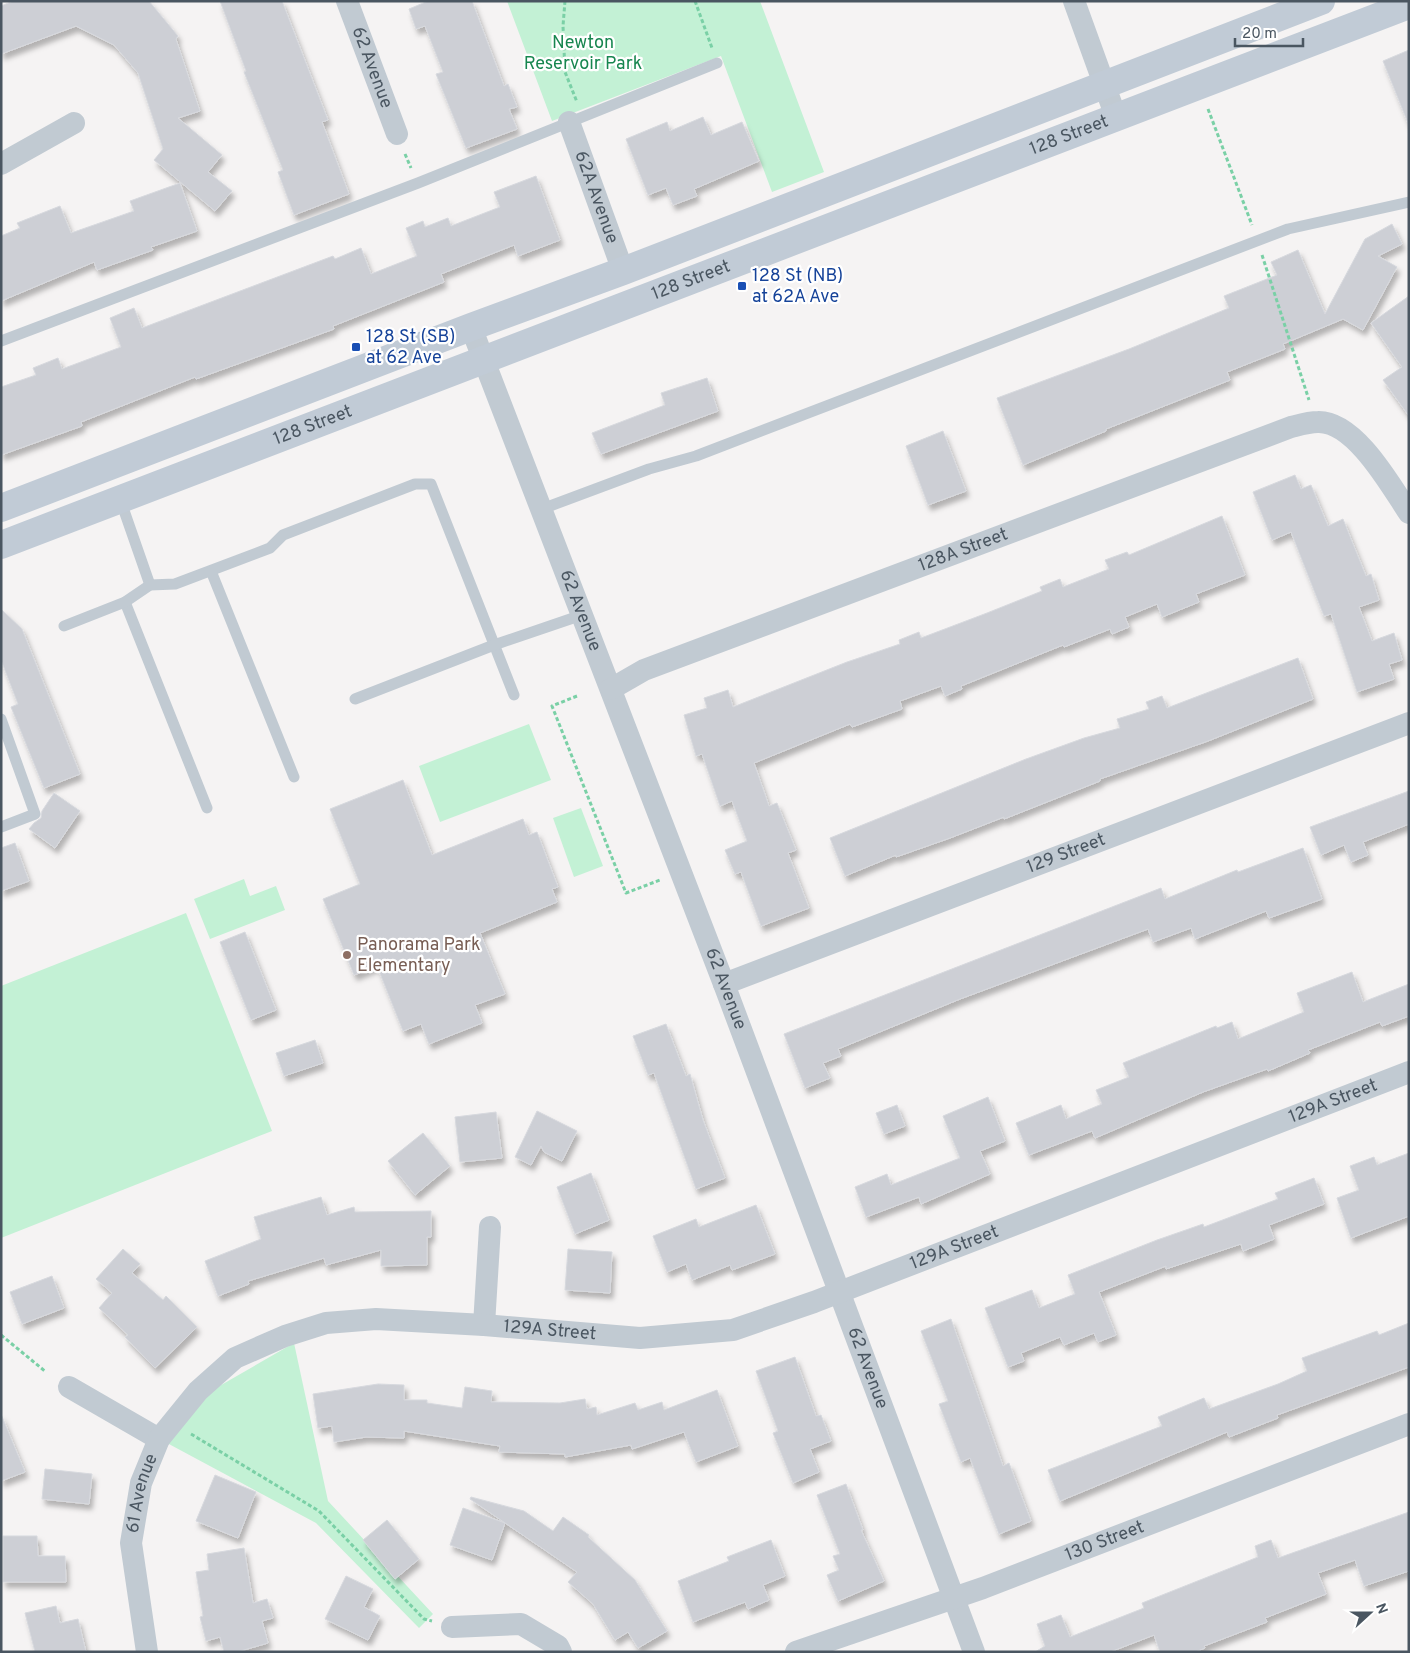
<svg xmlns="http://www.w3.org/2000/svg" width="1410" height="1653" viewBox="0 0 1410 1653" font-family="Overpass,sans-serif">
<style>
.green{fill:#c3f1d5}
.building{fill:#cdcfd5;stroke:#d7d9de;filter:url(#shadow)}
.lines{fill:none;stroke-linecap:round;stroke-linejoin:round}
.path{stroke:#7ad0a6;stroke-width:3;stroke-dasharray:4 2.5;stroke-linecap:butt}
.service{stroke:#c1cad2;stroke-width:11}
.minor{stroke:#c1cad2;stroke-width:22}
.secondary{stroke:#c1cbd6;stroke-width:28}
.transit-dot{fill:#1a4fb4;stroke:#fff;stroke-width:2}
.education-dot{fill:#8d6e63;stroke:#fff;stroke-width:2}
.labels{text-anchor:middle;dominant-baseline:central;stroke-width:4.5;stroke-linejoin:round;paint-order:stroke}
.park-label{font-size:18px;fill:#17864f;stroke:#fff}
.street-label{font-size:18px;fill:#4a5661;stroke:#fff}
.transit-label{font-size:18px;fill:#164399;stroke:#fff;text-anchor:start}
.education-label{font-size:18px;fill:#785e54;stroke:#fff;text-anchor:start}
</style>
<defs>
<filter id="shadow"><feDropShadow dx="3" dy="5.5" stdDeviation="2.5" flood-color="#0004"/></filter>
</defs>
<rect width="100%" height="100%" fill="#f5f3f3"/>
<!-- green -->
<g class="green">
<path d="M507,1H760L824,172L772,192L721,56L552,121Z"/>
<path d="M529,724L551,780L440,822L419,766Z"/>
<path d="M581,808L603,866L574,877L553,818Z"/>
<path d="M244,879L250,896L276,886L285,910L210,939L194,899Z"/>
<path d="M186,913L272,1131L1,1238V986Z"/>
<path d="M294,1343L328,1501L433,1614L419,1628L316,1523L167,1443L202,1396Z"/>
</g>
<!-- building -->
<g class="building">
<path d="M13,1H149L178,36L176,39L200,111L178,118L222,155L208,172L232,191L215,211L154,160L163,149L138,73L114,45L76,26L1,54V6Z"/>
<path d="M220,1H282L328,120L322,122L349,194L294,215L278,172L283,170L244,72L246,71Z"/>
<path d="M428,1H472L504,86L508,84L517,107L509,109L517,129L466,148L436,74L443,72L425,26L416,29L409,9Z"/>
<path d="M1409,50V123H1408L1383,61Z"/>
<path d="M703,117L711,135L742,122L759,161L694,189L697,196L673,205L666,188L648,195L626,139L667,122L670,131Z"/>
<path d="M536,176L560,240L518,256L514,245L441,274L444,282L333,326L334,329L196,379L195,377L81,422L82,426L1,455V387L36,375L33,368L58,358L62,369L121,347L110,318L134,308L142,328L333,256L335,259L361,248L371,274L417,256L406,228L423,221L425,227L448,218L451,226L500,207L494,192Z"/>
<path d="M180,183L197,231L151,247L153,250L97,270L94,262L1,301V236L20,228L17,223L60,206L71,233L134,211L130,201Z"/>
<path d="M1392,224L1402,244L1378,256L1397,267L1363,330L1343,319L1283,344L1285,349L1227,372L1230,380L1106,429V431L1023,465L997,398L1129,349L1229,308L1224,296L1277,275L1271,262L1298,250L1325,314L1365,239Z"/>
<path d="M1409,296V416L1383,380L1402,367L1371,323Z"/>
<path d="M707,378L718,411L601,454L592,433L665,405L661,393Z"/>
<path d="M943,431L966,491L928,505L906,446Z"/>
<path d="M1295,475L1301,489L1311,485L1328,526L1343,519L1366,576L1371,574L1379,600L1359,607L1372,641L1394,633L1402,660L1389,664L1394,679L1357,692L1331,614L1324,616L1291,532L1272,540L1253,492Z"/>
<path d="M1222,516L1245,575L1196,594L1199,602L1162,617L1157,604L1125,617L1129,627L1112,634L1110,629L1064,647L1063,645L961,686L962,689L945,696L941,686L900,701L902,709L852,727L850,724L754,763L769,806L777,803L796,850L788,853L809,908L761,926L741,872L735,874L725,850L747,841L732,801L720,806L702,754L696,756L684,715L707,708L704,698L728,690L733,707L847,662L900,644L899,640L919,632L921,638L987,613L1042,591L1040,587L1060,579L1063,587L1109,569L1105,560L1127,552L1129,555Z"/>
<path d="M1,609L22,629L80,774L44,788L11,707L18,704L1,660Z"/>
<path d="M1298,658L1313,699L1208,741L1100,779V781L1004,819V817L950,838L896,857V855L845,876L830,838L1026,759L1084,738L1120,728L1117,719L1149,709L1146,702L1162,696L1167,708Z"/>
<path d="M403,780L432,855L523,819L529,835L537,832L558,887L552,889L557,902L480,933L505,994L475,1005L482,1023L429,1044L421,1024L403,1031L377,966L354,975L323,899L360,884L330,809Z"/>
<path d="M1409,791V824L1363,842L1368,855L1351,862L1344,845L1321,855L1310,827Z"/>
<path d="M54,793L80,811L55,848L29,829L34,823L41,818L42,811Z"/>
<path d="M15,843L29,881L1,891V848Z"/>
<path d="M1303,848L1322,899L1269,918L1266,911L1195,939L1191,928L1153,942L1148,929L960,999L838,1049L841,1056L823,1063L830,1078L805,1088L784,1034L1161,888L1165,899L1237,870L1238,872Z"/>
<path d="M245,932L276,1010L251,1020L220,942Z"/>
<path d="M1352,972L1363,1002L1409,984V1016L1382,1026L1380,1022L1308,1050L1310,1053L1268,1071L1267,1069L1203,1092L1095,1138L1092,1131L1029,1155L1016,1123L1061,1105L1066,1119L1102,1104L1096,1090L1129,1077L1123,1063L1216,1026L1217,1028L1232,1022L1238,1039L1304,1012L1297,993Z"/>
<path d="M666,1024L686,1076L690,1074L703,1120L725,1178L696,1189L654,1073L648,1075L633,1036Z"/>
<path d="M315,1040L323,1063L284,1076L276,1053Z"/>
<path d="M988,1097L1005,1141L980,1151L990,1174L921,1204L919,1197L866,1217L855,1187L887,1174L891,1185L960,1158L943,1116Z"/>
<path d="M897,1105L905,1126L884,1134L876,1113Z"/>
<path d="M537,1111L577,1131L562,1161L544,1152L541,1146L531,1165L515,1157Z"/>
<path d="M496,1112L502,1158L460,1162L455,1117Z"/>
<path d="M423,1133L450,1166L415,1195L388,1161Z"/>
<path d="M1409,1153V1216L1351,1238L1337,1198L1359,1190L1350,1166L1374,1157L1377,1165Z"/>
<path d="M591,1173L609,1220L575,1234L557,1187Z"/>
<path d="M1314,1178L1324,1204L1269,1225L1274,1239L1243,1251L1241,1244L1166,1269V1266L1099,1292L1116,1335L1098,1342L1094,1333L1064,1345L1060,1337L1021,1353L1024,1361L1008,1367L985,1308L1032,1290L1039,1308L1075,1294L1068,1275L1157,1240L1203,1224L1204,1227L1278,1199L1275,1193Z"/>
<path d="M321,1197L327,1215L354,1207L355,1212L431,1211V1237H427V1265L381,1266V1250L326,1265L324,1258L248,1281L249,1284L218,1296L205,1261L261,1239L254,1217Z"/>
<path d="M756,1205L775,1254L732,1270L730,1265L692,1280L686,1264L667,1272L653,1236L696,1219L699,1227Z"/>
<path d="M123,1249L140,1264L132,1273L163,1300L166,1296L197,1327L155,1368L125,1337L128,1335L99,1308L112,1293L96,1279Z"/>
<path d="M568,1249L612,1252L610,1293L565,1290Z"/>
<path d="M52,1276L64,1308L22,1324L10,1292Z"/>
<path d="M951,1319L1003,1466L1009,1463L1031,1521L999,1534L970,1458L961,1462L939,1404L948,1401L921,1331Z"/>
<path d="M1409,1323V1367L1277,1415L1278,1418L1229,1437L1227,1432L1060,1501L1048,1470L1162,1426L1158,1417L1204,1398L1209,1409L1278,1384L1307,1371L1302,1358L1377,1331L1379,1335Z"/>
<path d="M795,1357L816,1416L821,1415L831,1441L810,1449L819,1472L793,1483L773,1433L778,1431L756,1371Z"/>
<path d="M378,1384L404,1385V1400H427V1403L462,1408L465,1387L492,1391L491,1402L560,1403L585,1399L587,1409L596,1407L597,1415L635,1403L638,1410L662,1402L664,1410L717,1390L738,1446L696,1462L684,1432L632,1449L631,1445L565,1457V1454L499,1452L500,1446L404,1431V1438L366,1437L334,1442L332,1426L318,1428L313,1394Z"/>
<path d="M1,1414L25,1472L1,1481Z"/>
<path d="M45,1469L92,1474L89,1504L42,1499Z"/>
<path d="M215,1475L256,1492L238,1538L196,1521Z"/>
<path d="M846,1484L863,1530H861L884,1581L838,1601L827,1575L839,1570L833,1556L840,1554L817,1495Z"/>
<path d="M471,1497L524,1511L553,1531L563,1517L589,1535L588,1537L635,1580L667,1631L638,1648L628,1632L615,1640L593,1604L568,1582L577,1572L470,1499Z"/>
<path d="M463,1508L505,1523L492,1560L450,1545Z"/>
<path d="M1409,1512V1571L1364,1586L1355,1560L1318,1573L1326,1594L1265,1618L1267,1622L1204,1646L1205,1648L1195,1652H1160L1154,1635L1110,1652H1035L1045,1646L1037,1624L1061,1615L1070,1637L1144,1608L1142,1603L1258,1557L1255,1546L1271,1540L1278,1558Z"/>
<path d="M387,1520L419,1559L395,1579L363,1540Z"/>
<path d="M3,1536H37L38,1556H65L66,1582H3Z"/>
<path d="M771,1540L785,1576L763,1585L769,1600L748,1609L745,1602L693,1622L678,1581L729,1561L727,1557Z"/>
<path d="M244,1548L253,1603L267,1599L273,1618L262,1621L268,1643L237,1652H224L220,1637L206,1641L200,1617L203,1616L196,1572L209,1570L207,1554Z"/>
<path d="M346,1576L373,1589L364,1607L380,1616L368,1640L325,1619Z"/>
<path d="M56,1606L60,1623L78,1619L86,1652H35L25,1613Z"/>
</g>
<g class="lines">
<!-- path -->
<g class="path">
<path d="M565,1L563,26L565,72L577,102"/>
<path d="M695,1L712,48"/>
<path d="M1208,109L1252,225"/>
<path d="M405,154L411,168"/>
<path d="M1262,255L1309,400"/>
<path d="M577,696L552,706L626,893L660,880"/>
<path d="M1,1335L46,1372"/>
<path d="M191,1434L319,1511L424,1619L432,1621"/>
</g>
<!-- service -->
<g class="service">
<path d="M1,341L418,183L717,63"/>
<path d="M120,499L150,585"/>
<path d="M542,509L649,469L696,456L1288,229L1409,202"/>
<path d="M211,571L294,777"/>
<path d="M125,602L207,808"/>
<path d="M64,626L125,602L150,585L175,584L270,548L283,535L415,484H431L514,695"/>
<path d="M355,699L494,645L582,615"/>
<path d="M1,719L35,814L1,827"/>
</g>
<!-- minor -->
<g class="minor">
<path id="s1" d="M347,1L397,134"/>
<path d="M1074,1L1116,117"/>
<path id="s2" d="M569,122L623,271"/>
<path d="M1,164L74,123"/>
<path id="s3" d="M471,327L724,984L974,1652"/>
<path id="s4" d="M611,689L644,670L1291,427C1299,425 1309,422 1318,422C1355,421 1391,486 1409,513"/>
<path id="s5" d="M724,984L1409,723"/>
<path d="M484,1325L490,1227"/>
<path d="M69,1387L159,1439"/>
<path d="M452,1627L521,1624L558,1646L561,1652"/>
<path id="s6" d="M147,1652L131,1543L141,1483L159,1439L198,1391L235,1358L285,1336L326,1323L376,1319L484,1325L640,1338L733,1330L814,1302L1409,1072"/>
<path id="s7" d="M796,1652L983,1588L1409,1424"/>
</g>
<!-- secondary -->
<g class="secondary">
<path d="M1,508L471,327L623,271L1321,1"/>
<path id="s8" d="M1,545L1409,5"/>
</g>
</g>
<!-- markers -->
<g class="transit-dot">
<rect x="737" y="281" width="10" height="10" rx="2.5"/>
<rect x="351" y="342" width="10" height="10" rx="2.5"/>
</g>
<circle class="education-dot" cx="347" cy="955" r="5"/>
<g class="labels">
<!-- park labels -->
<g class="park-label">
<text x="583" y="43">Newton<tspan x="583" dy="21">Reservoir Park</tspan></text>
</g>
<!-- street labels -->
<g class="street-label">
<text stroke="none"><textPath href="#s1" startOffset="71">62 Avenue</textPath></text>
<text stroke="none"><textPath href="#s8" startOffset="1144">128 Street</textPath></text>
<text stroke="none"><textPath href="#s2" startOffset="80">62A Avenue</textPath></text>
<text stroke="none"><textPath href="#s8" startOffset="739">128 Street</textPath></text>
<text stroke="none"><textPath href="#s8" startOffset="334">128 Street</textPath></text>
<text stroke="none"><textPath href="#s4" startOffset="379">128A Street</textPath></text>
<text stroke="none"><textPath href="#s3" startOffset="304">62 Avenue</textPath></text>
<text stroke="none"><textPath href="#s5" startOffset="366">129 Street</textPath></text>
<text stroke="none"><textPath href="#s3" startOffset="709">62 Avenue</textPath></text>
<text stroke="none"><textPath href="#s6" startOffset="1478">129A Street</textPath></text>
<text stroke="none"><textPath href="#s6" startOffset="1072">129A Street</textPath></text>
<text stroke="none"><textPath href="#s6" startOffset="652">129A Street</textPath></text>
<text stroke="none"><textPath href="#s3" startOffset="1114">62 Avenue</textPath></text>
<text stroke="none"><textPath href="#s6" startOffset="161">61 Avenue</textPath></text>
<text stroke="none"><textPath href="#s7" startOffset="328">130 Street</textPath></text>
</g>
<!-- transit labels -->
<g class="transit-label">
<text x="752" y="276">128 St (NB)<tspan x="752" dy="21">at 62A Ave</tspan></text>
<text x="366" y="337">128 St (SB)<tspan x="366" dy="21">at 62 Ave</tspan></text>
</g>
<!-- education labels -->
<g class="education-label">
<text x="357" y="945">Panorama Park<tspan x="357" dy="21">Elementary</tspan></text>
</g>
</g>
<!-- border -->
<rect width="1410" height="1653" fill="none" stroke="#4a5661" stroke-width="5"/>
<!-- north arrow -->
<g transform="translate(1370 1613) rotate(69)" stroke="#ffffff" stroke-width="4" paint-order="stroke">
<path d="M0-4L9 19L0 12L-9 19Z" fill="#4a5661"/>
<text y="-8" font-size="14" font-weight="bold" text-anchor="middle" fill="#4a5661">N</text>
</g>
<!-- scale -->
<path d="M1235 38v8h68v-8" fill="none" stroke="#4a5661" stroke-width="2.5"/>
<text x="1242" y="38" font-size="15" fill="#4a5661" stroke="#ffffff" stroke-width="4" paint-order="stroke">20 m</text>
</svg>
